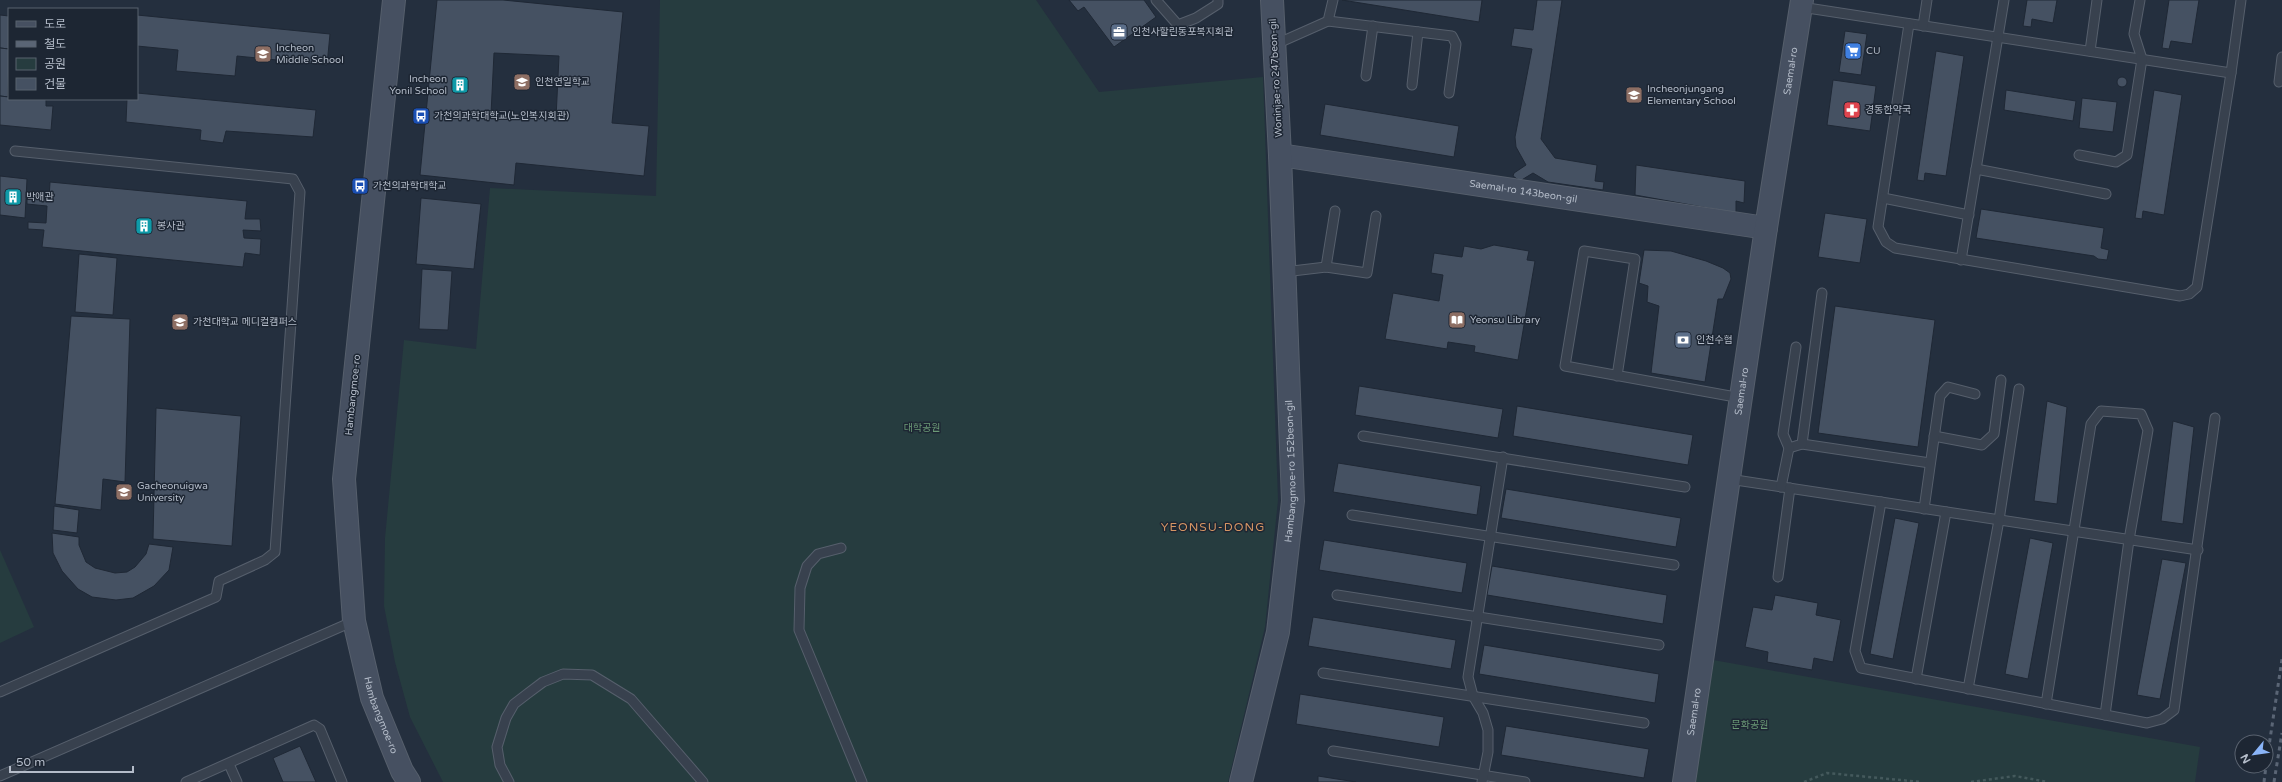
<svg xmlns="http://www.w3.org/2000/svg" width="2282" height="782" viewBox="0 0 2282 782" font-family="'Varela Round','Noto Sans KR',sans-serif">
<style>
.green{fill:#263c3f}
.building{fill:#455162;stroke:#1f2835;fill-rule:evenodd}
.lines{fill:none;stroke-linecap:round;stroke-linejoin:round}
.lane-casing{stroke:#565f6c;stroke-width:11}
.secondary-casing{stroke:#565f6c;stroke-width:24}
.path{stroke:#44595c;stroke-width:2.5;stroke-dasharray:3 3;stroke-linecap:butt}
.lane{stroke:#38414e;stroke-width:9}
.secondary{stroke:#465061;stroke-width:22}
.rail{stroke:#5a6575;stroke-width:3;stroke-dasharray:4 4;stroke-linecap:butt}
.labels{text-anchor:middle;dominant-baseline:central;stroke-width:3;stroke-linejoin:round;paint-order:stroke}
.poi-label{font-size:10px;fill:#b4bcc9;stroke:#1d2633;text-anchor:start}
.street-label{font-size:10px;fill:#b4bcc9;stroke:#1d2633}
.park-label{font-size:10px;fill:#6b9a76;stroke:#1d2633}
.quarter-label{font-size:12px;letter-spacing:1px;fill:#d59563;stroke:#1d2633}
</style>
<rect width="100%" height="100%" fill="#242f3e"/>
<!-- green -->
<g class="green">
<path d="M660,0H1036L1099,92L1263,77L1278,500L1265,627L1228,782H443L410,717L395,662L384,606L385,538L404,340L476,349L490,188L656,196Z"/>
<path d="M0,550L34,627L0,643Z"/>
<path d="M1702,658L2200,747L2195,782H1684Z"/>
</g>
<!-- building -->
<g class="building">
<path d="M437,0H503L623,12L612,123L649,126L644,176L516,163L514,185L420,175ZM494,53L559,56L556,118L491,114Z"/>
<path d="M1069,0H1144L1156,17L1114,47L1084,7L1078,11Z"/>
<path d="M1342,0H1482L1479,22Z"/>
<path d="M1537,0H1562L1541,139L1555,158L1597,165L1595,181L1604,182L1603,190L1548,182L1533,173L1520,181L1513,176L1514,173L1526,165L1516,147L1515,137L1532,49L1511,46L1514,28L1533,30Z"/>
<path d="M2027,0H2057L2053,23L2032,19L2031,27L2023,26Z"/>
<path d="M2169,0H2199L2192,44L2171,41L2169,49L2162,48Z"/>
<path d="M0,15L9,16V49L0,48Z"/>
<path d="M137,15L330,34L327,65L237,56L235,76L176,71L178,50L137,46Z"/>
<path d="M1845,31L1867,34L1861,75L1839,72Z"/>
<path d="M0,48L9,49L8,97L0,96Z"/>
<path d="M1936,51L1964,56L1946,176L1925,173L1924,181L1917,180Z"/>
<circle cx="2122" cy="82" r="5"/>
<path d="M1833,80L1876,86L1870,131L1827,125Z"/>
<path d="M2006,90L2076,101L2073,121L2004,110Z"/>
<path d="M2154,90L2182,95L2164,215L2143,211L2142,219L2135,218Z"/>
<path d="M137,93L316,110L313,137L226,131L223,143L200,140L201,130L126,122L127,99H137Z"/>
<path d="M0,96L9,97V99H46V106H53L51,130L0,125Z"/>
<path d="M2082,98L2117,102L2113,132L2079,128Z"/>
<path d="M1325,104L1459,126L1454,157L1320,135Z"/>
<path d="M1636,165L1745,181L1744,203L1736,201V213L1635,195Z"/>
<path d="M0,176L27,179L25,218L0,215Z"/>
<path d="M50,182L247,201L245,219H260L261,231L243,230L244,238L261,239L260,255L245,253L243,267L42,247L44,230L28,229V222L46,223L47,206L27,204V198L49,199Z"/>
<path d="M421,198L481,204L474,269L416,264Z"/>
<path d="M1981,209L2104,228L2101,248L2109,250L2107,260L2098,259L2094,256L1976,238Z"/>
<path d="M1825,213L1867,219L1860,263L1818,257Z"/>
<path d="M1494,245L1529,251L1527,260L1535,261L1518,360L1474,352L1475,346L1448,342L1447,349L1385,339L1393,293L1439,301L1443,275L1431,273L1434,253L1462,257L1464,246L1481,249Z"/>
<path d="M1644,250L1671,251L1706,261L1723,268L1730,273L1731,279L1723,299H1718L1705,382L1651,373L1659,306L1647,302L1648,286L1639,283Z"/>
<path d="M79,254L117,258L113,315L75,312Z"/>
<path d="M422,269L452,271L448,330L419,329Z"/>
<path d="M1835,306L1935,320L1918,447L1818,433Z"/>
<path d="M71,316L130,319L125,482L103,479L101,510L55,504Z"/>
<path d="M1359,386L1503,409L1498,438L1355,415Z"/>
<path d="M2047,401L2067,407L2057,504L2034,501Z"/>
<path d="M1517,406L1693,435L1688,465L1513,436Z"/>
<path d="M156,408L241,416L232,546L153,539Z"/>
<path d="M2173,421L2194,427L2183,524L2161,521Z"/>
<path d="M1338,463L1481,486L1477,515L1333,492Z"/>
<path d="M1506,489L1681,518L1676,547L1501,518Z"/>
<path d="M54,506L79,510L77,533L53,530Z"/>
<path d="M1895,518L1919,523L1893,659L1870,654Z"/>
<path d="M52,533L79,537V545L86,562L95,568L115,573L127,572L135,567L146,554L149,544L173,547L169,570L154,586L133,598L116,600L92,597L78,589L62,571L53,553Z"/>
<path d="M2030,538L2053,543L2028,679L2005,674Z"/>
<path d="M1324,540L1467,563L1462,593L1319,570Z"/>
<path d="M2162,559L2186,563L2160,699L2137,695Z"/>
<path d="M1492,566L1667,595L1663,624L1487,595Z"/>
<path d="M1775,595L1818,603L1816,615L1841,620L1833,662L1814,658L1812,670L1767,662L1768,652L1745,647L1753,607L1772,610Z"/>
<path d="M1313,617L1456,640L1451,669L1308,646Z"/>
<path d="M1484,645L1659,674L1655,703L1479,674Z"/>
<path d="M1300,694L1444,717L1439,747L1296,724Z"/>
<path d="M1506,726L1649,749L1644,778L1501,755Z"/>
<path d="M300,746L316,782H283L273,758Z"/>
<path d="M1318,776L1356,782H1318Z"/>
</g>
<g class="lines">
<!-- lane casing -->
<g class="lane-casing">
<g id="lane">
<path d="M1156,0L1178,25L1196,18L1218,4V0"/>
<path d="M1801,7L2231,73"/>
<path d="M1328,21L1452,36L1456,44L1449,93"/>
<path d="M1909,24L1878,227L1886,242L1895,248L2180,296L2189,294L2197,287L2231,73L2241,0"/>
<path d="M1923,26L1927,0"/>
<path d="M1274,45L1328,21L1333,0"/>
<path d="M2090,51L2097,0"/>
<path d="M1366,76L1373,26"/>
<path d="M2279,82L2282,57"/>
<path d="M1412,85L1418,32"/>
<path d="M2079,155L2116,162L2127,155L2142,59L2134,34L2140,0"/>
<path d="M1976,169L2106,194"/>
<path d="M1883,198L1969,215"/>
<path d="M1961,260L2004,0"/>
<path d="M1326,267L1335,211"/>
<path d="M1284,272L1326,267L1367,273L1376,216"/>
<path d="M1617,376L1635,259L1584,251L1565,366L1741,398"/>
<path d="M1363,436L1685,487"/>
<path d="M1934,436L1982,445L1994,434L2001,380"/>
<path d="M1802,444L1930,463"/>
<path d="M1789,448L1802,444L1822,293"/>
<path d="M1729,479L2198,550"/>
<path d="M1781,487L1789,448L1783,434L1796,347"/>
<path d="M1881,502L1855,651L1861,668L2147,723L2162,719L2174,710L2215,418"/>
<path d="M1924,509L1940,396L1948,387L1975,394"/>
<path d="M1352,515L1674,565"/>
<path d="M841,548L818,554L807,566L800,588L799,630L862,782"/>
<path d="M1778,577L1790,488"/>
<path d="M1337,595L1659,645"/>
<path d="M1323,673L1644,723"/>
<path d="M1916,679L1946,512"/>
<path d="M1968,689L1999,520L2019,389"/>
<path d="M0,692L216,597L219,581L265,560L275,552L300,192L293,179L15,151"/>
<path d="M2046,704L2091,424L2101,411L2141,414L2148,430L2129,540L2105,715"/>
<path d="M1333,751L1525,782"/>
<path d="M229,764L237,782"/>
<path d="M0,776L354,621"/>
<path d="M186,782L314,725L320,729L342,782"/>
<path d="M509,782L500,765L497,747L506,718L514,704L527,694L543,682L563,674L592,675L631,699L703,782"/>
<path d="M1482,782L1488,752V730L1483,713L1473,696L1468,677L1503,457"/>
</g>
</g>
<!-- secondary casing -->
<g class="secondary-casing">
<g id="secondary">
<path id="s1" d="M394,0L344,479L354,621L372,698L402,771L409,782"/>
<path id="s2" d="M1280,155L1766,228"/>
<path id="s3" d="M1241,782L1278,632L1293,501L1280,155L1272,0"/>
<path id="s4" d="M1684,782L1766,228L1802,0"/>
</g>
</g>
<!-- path -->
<g class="path">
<path d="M1804,782L1827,773L1921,782"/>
<path d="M1971,782L2015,776L2048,782"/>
</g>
<!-- lane -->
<use href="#lane" class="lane"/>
<!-- secondary -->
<use href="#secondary" class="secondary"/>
<!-- rail -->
<g class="rail">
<path d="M2266,766L2282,659"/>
<path d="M2264,782L2266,766"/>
<path d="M2274,782L2282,733"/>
</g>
</g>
<!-- icons -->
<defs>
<g id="office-square" transform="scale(0.9)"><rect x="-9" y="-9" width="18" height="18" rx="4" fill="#5c6f8a" stroke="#1d2633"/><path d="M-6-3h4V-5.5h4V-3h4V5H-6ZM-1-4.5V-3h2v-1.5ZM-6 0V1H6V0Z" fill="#fff"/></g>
<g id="supermarket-square" transform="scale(0.9)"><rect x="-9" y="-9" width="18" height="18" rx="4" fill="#3f7fe0" stroke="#1d2633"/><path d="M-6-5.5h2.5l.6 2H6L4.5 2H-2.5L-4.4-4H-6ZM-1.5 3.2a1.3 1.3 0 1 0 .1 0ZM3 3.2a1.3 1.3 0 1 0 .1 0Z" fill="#fff"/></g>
<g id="school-square" transform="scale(0.9)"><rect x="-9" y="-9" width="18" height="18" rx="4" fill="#8d6e63" stroke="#1d2633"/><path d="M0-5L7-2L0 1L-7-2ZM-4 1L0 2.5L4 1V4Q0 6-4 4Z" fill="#fff"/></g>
<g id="building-square" transform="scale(0.9)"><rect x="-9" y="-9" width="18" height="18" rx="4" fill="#0f9aa8" stroke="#1d2633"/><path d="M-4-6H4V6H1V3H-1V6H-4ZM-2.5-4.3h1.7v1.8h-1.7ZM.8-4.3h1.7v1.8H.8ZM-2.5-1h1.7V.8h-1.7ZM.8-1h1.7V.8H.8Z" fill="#fff"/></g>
<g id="pharmacy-square" transform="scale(0.9)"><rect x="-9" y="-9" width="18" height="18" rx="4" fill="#e0444e" stroke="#1d2633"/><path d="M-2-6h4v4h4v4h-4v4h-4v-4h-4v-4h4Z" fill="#fff"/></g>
<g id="bus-square" transform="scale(0.9)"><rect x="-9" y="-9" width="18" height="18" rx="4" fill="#1a4fb4" stroke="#1d2633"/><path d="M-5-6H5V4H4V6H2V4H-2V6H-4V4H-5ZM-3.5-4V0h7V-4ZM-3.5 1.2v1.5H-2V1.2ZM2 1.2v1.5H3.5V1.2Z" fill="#fff"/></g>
<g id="library-square" transform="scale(0.9)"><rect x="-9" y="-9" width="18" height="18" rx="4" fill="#8d6e63" stroke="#1d2633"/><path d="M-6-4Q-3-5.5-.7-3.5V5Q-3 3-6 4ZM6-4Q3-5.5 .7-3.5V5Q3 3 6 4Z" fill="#fff"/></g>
<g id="university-square" transform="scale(0.9)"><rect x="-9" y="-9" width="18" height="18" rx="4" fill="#8d6e63" stroke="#1d2633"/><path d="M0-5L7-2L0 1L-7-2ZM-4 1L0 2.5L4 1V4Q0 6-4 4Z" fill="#fff"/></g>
<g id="bank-square" transform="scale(0.9)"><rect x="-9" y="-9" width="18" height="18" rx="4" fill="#5c6f8a" stroke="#1d2633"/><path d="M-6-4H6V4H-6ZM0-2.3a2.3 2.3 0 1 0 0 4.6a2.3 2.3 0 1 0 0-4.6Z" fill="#fff"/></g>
</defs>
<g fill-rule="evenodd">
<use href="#office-square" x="1119" y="32"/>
<use href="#supermarket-square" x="1853" y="51"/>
<use href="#school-square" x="263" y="54"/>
<use href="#school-square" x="522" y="82"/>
<use href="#building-square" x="460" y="85"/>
<use href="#school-square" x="1634" y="95"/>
<use href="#pharmacy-square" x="1852" y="110"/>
<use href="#bus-square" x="421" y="116"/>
<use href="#bus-square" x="360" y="186"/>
<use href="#building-square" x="13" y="197"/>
<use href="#building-square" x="144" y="226"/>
<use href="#library-square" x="1457" y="320"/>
<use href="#university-square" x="180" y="322"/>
<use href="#bank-square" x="1683" y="340"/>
<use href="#university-square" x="124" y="492"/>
</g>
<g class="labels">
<!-- poi labels -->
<g class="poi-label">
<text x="1132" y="32">인천사할린동포복지회관</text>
<text x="276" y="48">Incheon<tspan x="276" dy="12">Middle School</tspan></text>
<text x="1866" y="51">CU</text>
<text x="447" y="79" text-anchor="end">Incheon<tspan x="447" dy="12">Yonil School</tspan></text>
<text x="535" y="82">인천연일학교</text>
<text x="1647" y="89">Incheonjungang<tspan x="1647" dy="12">Elementary School</tspan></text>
<text x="1865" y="110">경동한약국</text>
<text x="434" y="116">가천의과학대학교(노인복지회관)</text>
<text x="373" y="186">가천의과학대학교</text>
<text x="26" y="197">박애관</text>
<text x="157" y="226">봉사관</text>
<text x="1470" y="320">Yeonsu Library</text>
<text x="193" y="322">가천대학교 메디컬캠퍼스</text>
<text x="1696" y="340">인천수협</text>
<text x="137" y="486">Gacheonuigwa<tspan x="137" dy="12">University</tspan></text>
</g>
<!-- street labels -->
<g class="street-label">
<text stroke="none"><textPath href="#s4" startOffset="719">Saemal-ro</textPath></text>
<text transform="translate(1276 78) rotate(-93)">Woninjae-ro 247beon-gil</text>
<text stroke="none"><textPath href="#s2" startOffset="246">Saemal-ro 143beon-gil</textPath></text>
<text stroke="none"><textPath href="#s4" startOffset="395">Saemal-ro</textPath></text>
<text transform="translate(353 395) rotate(-84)">Hambangmoe-ro</text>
<text stroke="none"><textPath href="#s3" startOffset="316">Hambangmoe-ro 152beon-gil</textPath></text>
<text stroke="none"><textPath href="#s4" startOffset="71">Saemal-ro</textPath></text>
<text stroke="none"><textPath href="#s1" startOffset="722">Hambangmoe-ro</textPath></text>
</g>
<!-- park labels -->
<g class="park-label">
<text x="922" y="428">대학공원</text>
<text x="1750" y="725">문화공원</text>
</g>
<!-- quarter labels -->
<g class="quarter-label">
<text x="1213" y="527">YEONSU-DONG</text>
</g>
</g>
<!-- legend -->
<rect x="8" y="8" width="130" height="92" fill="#1d2633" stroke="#59626f"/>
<rect x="16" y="21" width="20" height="6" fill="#465061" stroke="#59626f"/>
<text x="44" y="28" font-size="12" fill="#b4bcc9">도로</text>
<rect x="16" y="41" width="20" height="6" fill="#5a6575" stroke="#59626f"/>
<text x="44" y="48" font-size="12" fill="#b4bcc9">철도</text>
<rect x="16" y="58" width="20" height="12" fill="#263c3f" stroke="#59626f"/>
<text x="44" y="68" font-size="12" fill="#b4bcc9">공원</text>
<rect x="16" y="78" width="20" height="12" fill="#455162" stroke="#59626f"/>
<text x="44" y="88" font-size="12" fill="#b4bcc9">건물</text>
<!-- north arrow -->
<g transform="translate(2254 754) rotate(241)"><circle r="19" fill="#1d2633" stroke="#59626f"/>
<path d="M0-3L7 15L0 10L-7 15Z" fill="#8ab4f8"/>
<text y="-6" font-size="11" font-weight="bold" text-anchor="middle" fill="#b4bcc9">N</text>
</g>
<!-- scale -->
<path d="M10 766v6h123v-6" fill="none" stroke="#b4bcc9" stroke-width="2"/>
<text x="16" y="766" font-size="12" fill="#b4bcc9" stroke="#1d2633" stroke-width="3" paint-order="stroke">50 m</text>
</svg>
